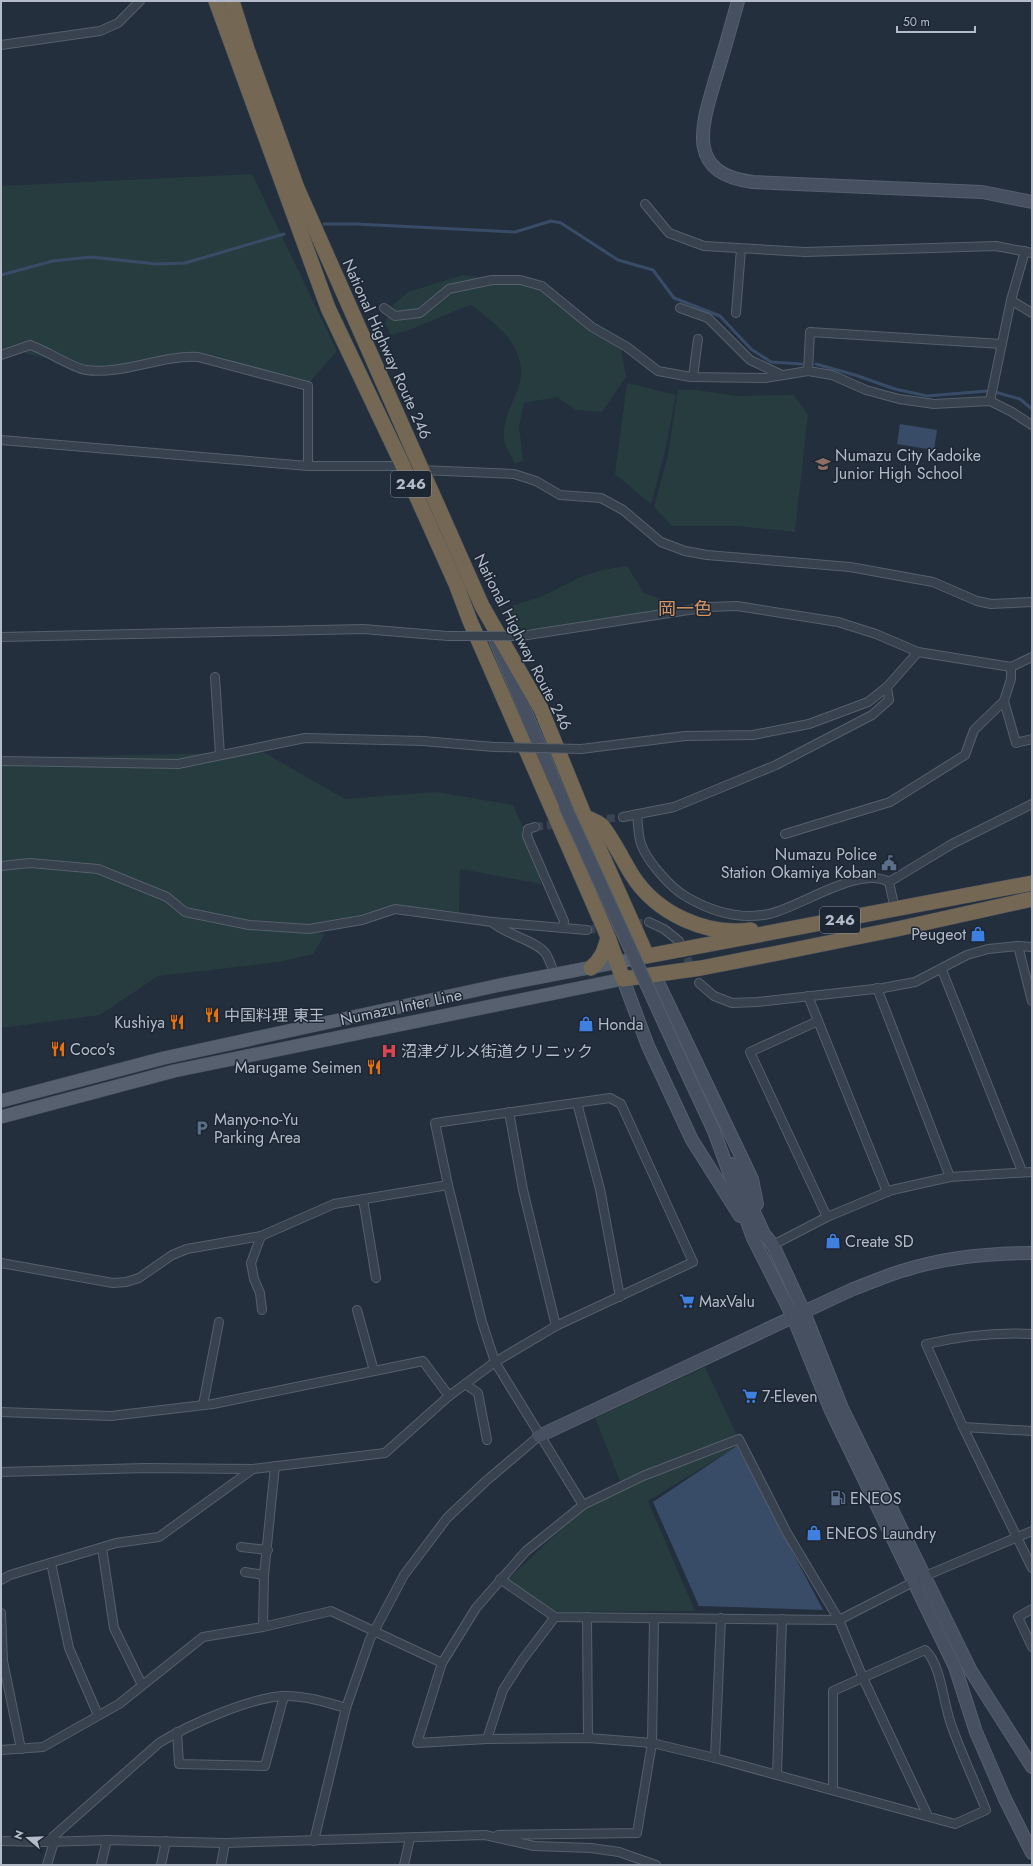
<svg xmlns="http://www.w3.org/2000/svg" width="1033" height="1866" viewBox="0 0 1033 1866" font-family="Jost,'Noto Sans JP',sans-serif">
<style>
.green{fill:#263c3f}
.water{fill:#394c67}
.lines{fill:none;stroke-linecap:round;stroke-linejoin:round}
.stream{stroke:#394c67;stroke-width:3}
.street-tunnel{stroke:#3a4453;stroke-width:8;stroke-dasharray:8 4;stroke-linecap:butt}
.street-casing{stroke:#565f6c;stroke-width:10}
.secondary-casing{stroke:#565f6c;stroke-width:14}
.primary-casing{stroke:#414a57;stroke-width:14}
.highway-casing{stroke:#434c59;stroke-width:16}
.street{stroke:#38414e;stroke-width:8}
.secondary{stroke:#465061;stroke-width:12}
.primary{stroke:#56606e;stroke-width:13}
.highway{stroke:#746855;stroke-width:15}
.street-bridge-casing{stroke:#565f6c;stroke-width:10;stroke-linecap:butt}
.secondary-bridge-casing{stroke:#565f6c;stroke-width:14;stroke-linecap:butt}
.street-bridge{stroke:#38414e;stroke-width:8}
.secondary-bridge{stroke:#465061;stroke-width:12}
.labels{text-anchor:middle;dominant-baseline:central;stroke-width:3;stroke-linejoin:round;paint-order:stroke}
.shield{fill:#1d2633;stroke:#878f9c;stroke-width:1}
.shield-label{font-size:15px;font-weight:bold;fill:#b4bcc9}
.street-label{font-size:16px;fill:#b4bcc9;stroke:#1d2633}
.poi-label{font-size:16px;fill:#b4bcc9;stroke:#1d2633;text-anchor:start}
.quarter-label{font-size:18px;fill:#d59563;stroke:#1d2633}
</style>
<rect width="100%" height="100%" fill="#242f3e"/>
<!-- green -->
<g class="green">
<path d="M252,174L337,351L308,384L194,357L92,368L1,348V186Z"/>
<path d="M463,275L542,286L621,348L626,377L602,412L576,410L557,397L524,403L519,426L523,460L515,464C512,457 505,447 504,439C502,398 539,386 510,340C502,328 483,315 472,305C445,313 419,329 391,335L385,323L394,304L408,292Z"/>
<path d="M627,383L676,395L665,451L651,504L615,474Z"/>
<path d="M678,390H696L738,396L794,395L808,415L795,532L737,526H672L654,507L668,455Z"/>
<path d="M627,566L644,593L665,600L657,615L539,630L514,628L504,613L514,605L541,597L583,576L602,570Z"/>
<path d="M263,752L345,799L436,792L513,805L527,836L541,884L460,869L459,912L399,909L309,929L282,925L325,934L313,954L279,962L158,976L100,1015L1,1028V758Z"/>
<path d="M705,1367L741,1444L648,1501L695,1611L554,1612L506,1581L585,1507L622,1486L595,1418Z"/>
</g>
<!-- water -->
<g class="water">
<path d="M900,424L937,430L934,450L897,444Z"/>
<path d="M737,1446L823,1610L699,1606L653,1502Z"/>
</g>
<g class="lines">
<!-- stream -->
<g class="stream">
<path d="M324,224H356L515,232L551,221L561,223L618,260L653,270L674,298L720,316L751,349L771,362L802,364"/>
<path d="M1,275L53,261L91,257L156,264L185,263L284,234"/>
<path d="M816,364L855,375L895,389L927,396L987,391"/>
<path d="M995,392L1020,399L1032,409"/>
</g>
<!-- street-tunnel -->
<g class="street-tunnel">
<path d="M595,820L623,817"/>
<path d="M535,827L560,824"/>
<path d="M587,930L649,922"/>
<path d="M682,947L699,983"/>
</g>
<!-- street casing -->
<g class="street-casing">
<g id="street">
<path d="M1,45L100,31L118,23L140,1"/>
<path d="M645,204L669,233L704,246L805,252L996,246L1032,253"/>
<path d="M1011,300L1032,313"/>
<path d="M384,308L395,316L420,313L449,289L492,280H520L542,286L592,327L627,347L658,371L691,377L765,378L808,371L832,375L866,390L899,399L934,404L990,401L1012,412L1032,425"/>
<path d="M680,308L708,318L750,360L780,374"/>
<path d="M736,313L741,249"/>
<path d="M1,355L30,345C46,350 72,368 86,370C124,375 160,355 198,357L308,386V466"/>
<path d="M808,371L810,332L1002,344"/>
<path d="M693,377L698,339"/>
<path d="M990,401L1011,300L1025,251"/>
<path d="M1,440L308,466H403L421,470L514,474L536,481L560,495L601,498L623,510L661,542L685,551L707,555L850,567L933,582L977,601L991,604L1032,602"/>
<path d="M521,636L708,607L737,606L838,622L876,634L918,652L1011,667L1032,657"/>
<path d="M1,637L363,629L448,636"/>
<path d="M215,677L220,755"/>
<path d="M1004,701L1016,743L1032,739"/>
<path d="M581,749L685,736L753,735L809,724L868,702L887,687L918,652"/>
<path d="M1,761L178,764L305,738L423,741L494,747"/>
<path d="M637,814C638,823 638,835 641,844C647,861 670,887 685,896C710,911 740,920 769,914C801,907 859,865 889,882L895,909"/>
<path d="M623,817L674,807L776,765L872,715L889,700L887,687"/>
<path d="M535,827L528,829L527,836L564,921L563,928L492,922C506,935 538,941 546,954C550,961 552,968 555,975"/>
<path d="M785,834L890,802L965,755L974,730L1004,701L1011,679V667"/>
<path d="M1,866L30,863L98,869L167,897L185,912L249,925L309,929L362,920L395,909L492,922"/>
<path d="M889,882L952,844L1032,804"/>
<path d="M649,922L664,929L679,941"/>
<path d="M563,928L587,930"/>
<path d="M1018,946L1032,1001"/>
<path d="M942,970L1022,1171"/>
<path d="M699,983L714,996L732,1003L757,1002L883,988L915,982L967,955L988,949L1018,946L1032,947"/>
<path d="M877,988L950,1177"/>
<path d="M808,996L887,1192"/>
<path d="M818,1021L750,1052L827,1217"/>
<path d="M577,1103L600,1189L620,1297"/>
<path d="M509,1112L523,1190L556,1326"/>
<path d="M363,1199L376,1278"/>
<path d="M261,1236L251,1263L254,1279L260,1293L262,1310"/>
<path d="M773,1245L827,1217L892,1190L950,1177L1032,1172"/>
<path d="M1,1263L113,1283L126,1282L139,1278L172,1255L187,1249L261,1236L334,1204L448,1185"/>
<path d="M357,1310L374,1371"/>
<path d="M1032,1334C996,1332 961,1336 926,1344L963,1427L1032,1568"/>
<path d="M465,1384L478,1393L487,1440"/>
<path d="M203,1405L219,1322"/>
<path d="M1,1412L111,1416L213,1404L423,1361L449,1396"/>
<path d="M963,1427L1032,1431"/>
<path d="M1,1472L145,1468L253,1469L385,1453L449,1396L495,1362L556,1326L693,1262L621,1104L610,1098L435,1123L448,1185L482,1322L495,1362L583,1505"/>
<path d="M241,1547L268,1550"/>
<path d="M102,1548L114,1628L142,1685"/>
<path d="M51,1563L69,1648L98,1715"/>
<path d="M245,1572L264,1575"/>
<path d="M500,1579L555,1617L839,1620L925,1576L1032,1531"/>
<path d="M1,1580L10,1575L116,1543L159,1537L253,1469"/>
<path d="M1032,1609L1018,1617L1032,1647"/>
<path d="M1,1613L3,1661L21,1749"/>
<path d="M587,1617L588,1738"/>
<path d="M263,1627L264,1575L275,1466"/>
<path d="M177,1732L179,1764L265,1766L284,1696"/>
<path d="M487,1739L503,1690L523,1659L555,1617"/>
<path d="M1,1750L43,1747L119,1704L203,1637L263,1627L331,1611L442,1663"/>
<path d="M715,1758L721,1618"/>
<path d="M777,1775L782,1619"/>
<path d="M833,1790V1691L925,1650C942,1665 943,1705 952,1727C962,1755 975,1782 986,1810L955,1824L715,1758L652,1743L588,1738L487,1739L417,1743L442,1663L476,1608L526,1551L583,1505L643,1476L739,1439L787,1533L839,1620L863,1678L928,1816"/>
<path d="M498,1835L637,1833L652,1743L654,1618"/>
<path d="M1,1841L47,1842L107,1840L225,1843L485,1835L534,1846L591,1848L619,1852L656,1865"/>
<path d="M314,1841L346,1708L370,1639L404,1575L447,1518L486,1481L539,1436"/>
<path d="M47,1842L159,1743C188,1725 253,1696 286,1696C306,1696 326,1702 346,1708"/>
<path d="M47,1865L54,1842"/>
<path d="M101,1865L107,1840"/>
<path d="M161,1865L166,1841"/>
<path d="M221,1865L225,1843"/>
<path d="M404,1865L410,1838"/>
</g>
</g>
<!-- secondary casing -->
<g class="secondary-casing">
<g id="secondary">
<path d="M738,1C731,26 724,52 716,77C702,124 684,174 753,182L982,192L1032,202"/>
<path d="M494,637L565,806"/>
<path d="M654,974L752,1179L757,1204"/>
<path d="M623,979L648,1046L692,1140L740,1216"/>
<path d="M692,1084L714,1131L753,1238L793,1317L831,1411L955,1667L976,1732L1005,1799L1032,1853"/>
<path d="M732,1164L764,1234L773,1245L804,1312L842,1408L971,1671L1032,1767"/>
<path d="M539,1436L853,1289C870,1283 887,1275 905,1270C946,1257 989,1253 1032,1253"/>
</g>
</g>
<!-- primary casing -->
<g class="primary-casing">
<g id="primary">
<path d="M1,1101L164,1058L500,985L645,957"/>
<path d="M1,1117L174,1071L623,979"/>
</g>
</g>
<!-- highway casing -->
<g class="highway-casing">
<g id="highway">
<path d="M216,1L328,308L403,466L456,584L470,621L608,937L623,979L701,968L778,953L897,929L1032,899"/>
<path d="M232,1L247,49L297,188L482,606L541,709L585,817L647,956L1032,883"/>
<path d="M585,817C590,819 597,822 601,825C609,832 625,864 632,875C657,914 706,936 751,930"/>
<path d="M591,968C601,960 605,950 608,937"/>
</g>
</g>
<!-- street -->
<use href="#street" class="street"/>
<!-- secondary -->
<use href="#secondary" class="secondary"/>
<!-- primary -->
<use href="#primary" class="primary"/>
<!-- highway -->
<use href="#highway" class="highway"/>
<!-- street-bridge casing -->
<g class="street-bridge-casing">
<g id="street-bridge">
<path d="M448,636H521"/>
<path d="M494,747L581,749"/>
</g>
</g>
<!-- secondary-bridge casing -->
<g class="secondary-bridge-casing">
<path id="secondary-bridge" d="M565,806L692,1084"/>
</g>
<!-- street-bridge -->
<use href="#street-bridge" class="street-bridge"/>
<!-- secondary-bridge -->
<use href="#secondary-bridge" class="secondary-bridge"/>
</g>
<!-- icons -->
<defs>
<g id="school-bare" transform="scale(1.2)"><path d="M0-5L7-2L0 1L-7-2ZM-4 1L0 2.5L4 1V4Q0 6-4 4Z" fill="#8d6e63" stroke="#1d2633" stroke-width="2.5" paint-order="stroke"/></g>
<g id="civic-bare" transform="scale(1.2)"><path d="M-.6-6.5H3V-4.5H.6V-3L4-1V1h2V6H-6V1h2V-1L-.6-3ZM-1.2 2.5V6h2.4V2.5Z" fill="#5c6f8a" stroke="#1d2633" stroke-width="2.5" paint-order="stroke"/></g>
<g id="shop-bare" transform="scale(1.2)"><path d="M-5-2.5h2.3a2.7 3.5 0 0 1 5.4 0H5L5.5 6h-11ZM-1.5-2.5h3a1.5 2.3 0 0 0-3 0Z" fill="#3f7fe0" stroke="#1d2633" stroke-width="2.5" paint-order="stroke"/></g>
<g id="restaurant-bare" transform="scale(1.2)"><path d="M-5-6h1v4h1v-4h1v4h1v-4h1v5L-1.5 .5V6h-2V.5L-5-1ZM5-6V6H3V1.5H1.5Q1.5-4 5-6Z" fill="#e8710a" stroke="#1d2633" stroke-width="2.5" paint-order="stroke"/></g>
<g id="hospital-bare" transform="scale(1.2)"><path d="M-5-5h3v3.5h4V-5h3V5h-3V1.5h-4V5h-3Z" fill="#e0444e" stroke="#1d2633" stroke-width="2.5" paint-order="stroke"/></g>
<g id="parking-bare" transform="scale(1.2)"><path d="M-3.5-5.5H1a3.5 3.5 0 0 1 0 7H-1V5.5H-3.5ZM-1-3.4V-.6H.8a1.4 1.4 0 0 0 0-2.8Z" fill="#5c6f8a" stroke="#1d2633" stroke-width="2.5" paint-order="stroke"/></g>
<g id="supermarket-bare" transform="scale(1.2)"><path d="M-6-5.5h2.5l.6 2H6L4.5 2H-2.5L-4.4-4H-6ZM-1.5 3.2a1.3 1.3 0 1 0 .1 0ZM3 3.2a1.3 1.3 0 1 0 .1 0Z" fill="#3f7fe0" stroke="#1d2633" stroke-width="2.5" paint-order="stroke"/></g>
<g id="fuel-bare" transform="scale(1.2)"><path d="M-5.5-6h7V0h2V4h1.3V-2.5L3-4.5l.8-.8L6-3V5H2.5V1h-1V6h-7ZM-4.2-4.7v3.2H.2V-4.7Z" fill="#5c6f8a" stroke="#1d2633" stroke-width="2.5" paint-order="stroke"/></g>
</defs>
<g fill-rule="evenodd">
<use href="#school-bare" x="823" y="464"/>
<use href="#civic-bare" x="889" y="863"/>
<use href="#shop-bare" x="978" y="934"/>
<use href="#restaurant-bare" x="212" y="1015"/>
<use href="#restaurant-bare" x="177" y="1022"/>
<use href="#shop-bare" x="586" y="1024"/>
<use href="#restaurant-bare" x="58" y="1049"/>
<use href="#hospital-bare" x="389" y="1051"/>
<use href="#restaurant-bare" x="374" y="1067"/>
<use href="#parking-bare" x="202" y="1128"/>
<use href="#shop-bare" x="833" y="1241"/>
<use href="#supermarket-bare" x="687" y="1301"/>
<use href="#supermarket-bare" x="750" y="1396"/>
<use href="#fuel-bare" x="838" y="1498"/>
<use href="#shop-bare" x="814" y="1533"/>
</g>
<g class="labels">
<!-- shield labels -->
<g class="shield">
<rect x="391" y="471" width="40" height="26" rx="3"/>
<rect x="820" y="907" width="40" height="26" rx="3"/>
</g>
<g class="shield-label">
<text x="411" y="484">246</text>
<text x="840" y="920">246</text>
</g>
<!-- street labels -->
<g class="street-label">
<text transform="translate(387 349) rotate(66)">National Highway Route 246</text>
<text transform="translate(523 642) rotate(63)">National Highway Route 246</text>
<text transform="translate(401 1007) rotate(-12)">Numazu Inter Line</text>
</g>
<!-- poi labels -->
<g class="poi-label">
<text x="835" y="455">Numazu City Kadoike<tspan x="835" dy="18">Junior High School</tspan></text>
<text x="877" y="854" text-anchor="end">Numazu Police<tspan x="877" dy="18">Station Okamiya Koban</tspan></text>
<text x="966" y="934" text-anchor="end">Peugeot</text>
<text x="224" y="1015">中国料理 東王</text>
<text x="165" y="1022" text-anchor="end">Kushiya</text>
<text x="598" y="1024">Honda</text>
<text x="70" y="1049">Coco's</text>
<text x="401" y="1051">沼津グルメ街道クリニック</text>
<text x="362" y="1067" text-anchor="end">Marugame Seimen</text>
<text x="214" y="1119">Manyo-no-Yu<tspan x="214" dy="18">Parking Area</tspan></text>
<text x="845" y="1241">Create SD</text>
<text x="699" y="1301">MaxValu</text>
<text x="762" y="1396">7-Eleven</text>
<text x="850" y="1498">ENEOS</text>
<text x="826" y="1533">ENEOS Laundry</text>
</g>
<!-- quarter labels -->
<g class="quarter-label">
<text x="685" y="609">岡一色</text>
</g>
</g>
<!-- border -->
<rect width="1033" height="1866" fill="none" stroke="#b4bcc9" stroke-width="4"/>
<!-- north arrow -->
<g transform="translate(28 1838) rotate(289)" stroke="#1d2633" stroke-width="3" paint-order="stroke">
<path d="M0-3L7 15L0 10L-7 15Z" fill="#b4bcc9"/>
<text y="-6" font-size="11" font-weight="bold" text-anchor="middle" fill="#b4bcc9">N</text>
</g>
<!-- scale -->
<path d="M897 26v6h78v-6" fill="none" stroke="#b4bcc9" stroke-width="2"/>
<text x="903" y="26" font-size="12" fill="#b4bcc9" stroke="#1d2633" stroke-width="3" paint-order="stroke">50 m</text>
</svg>
